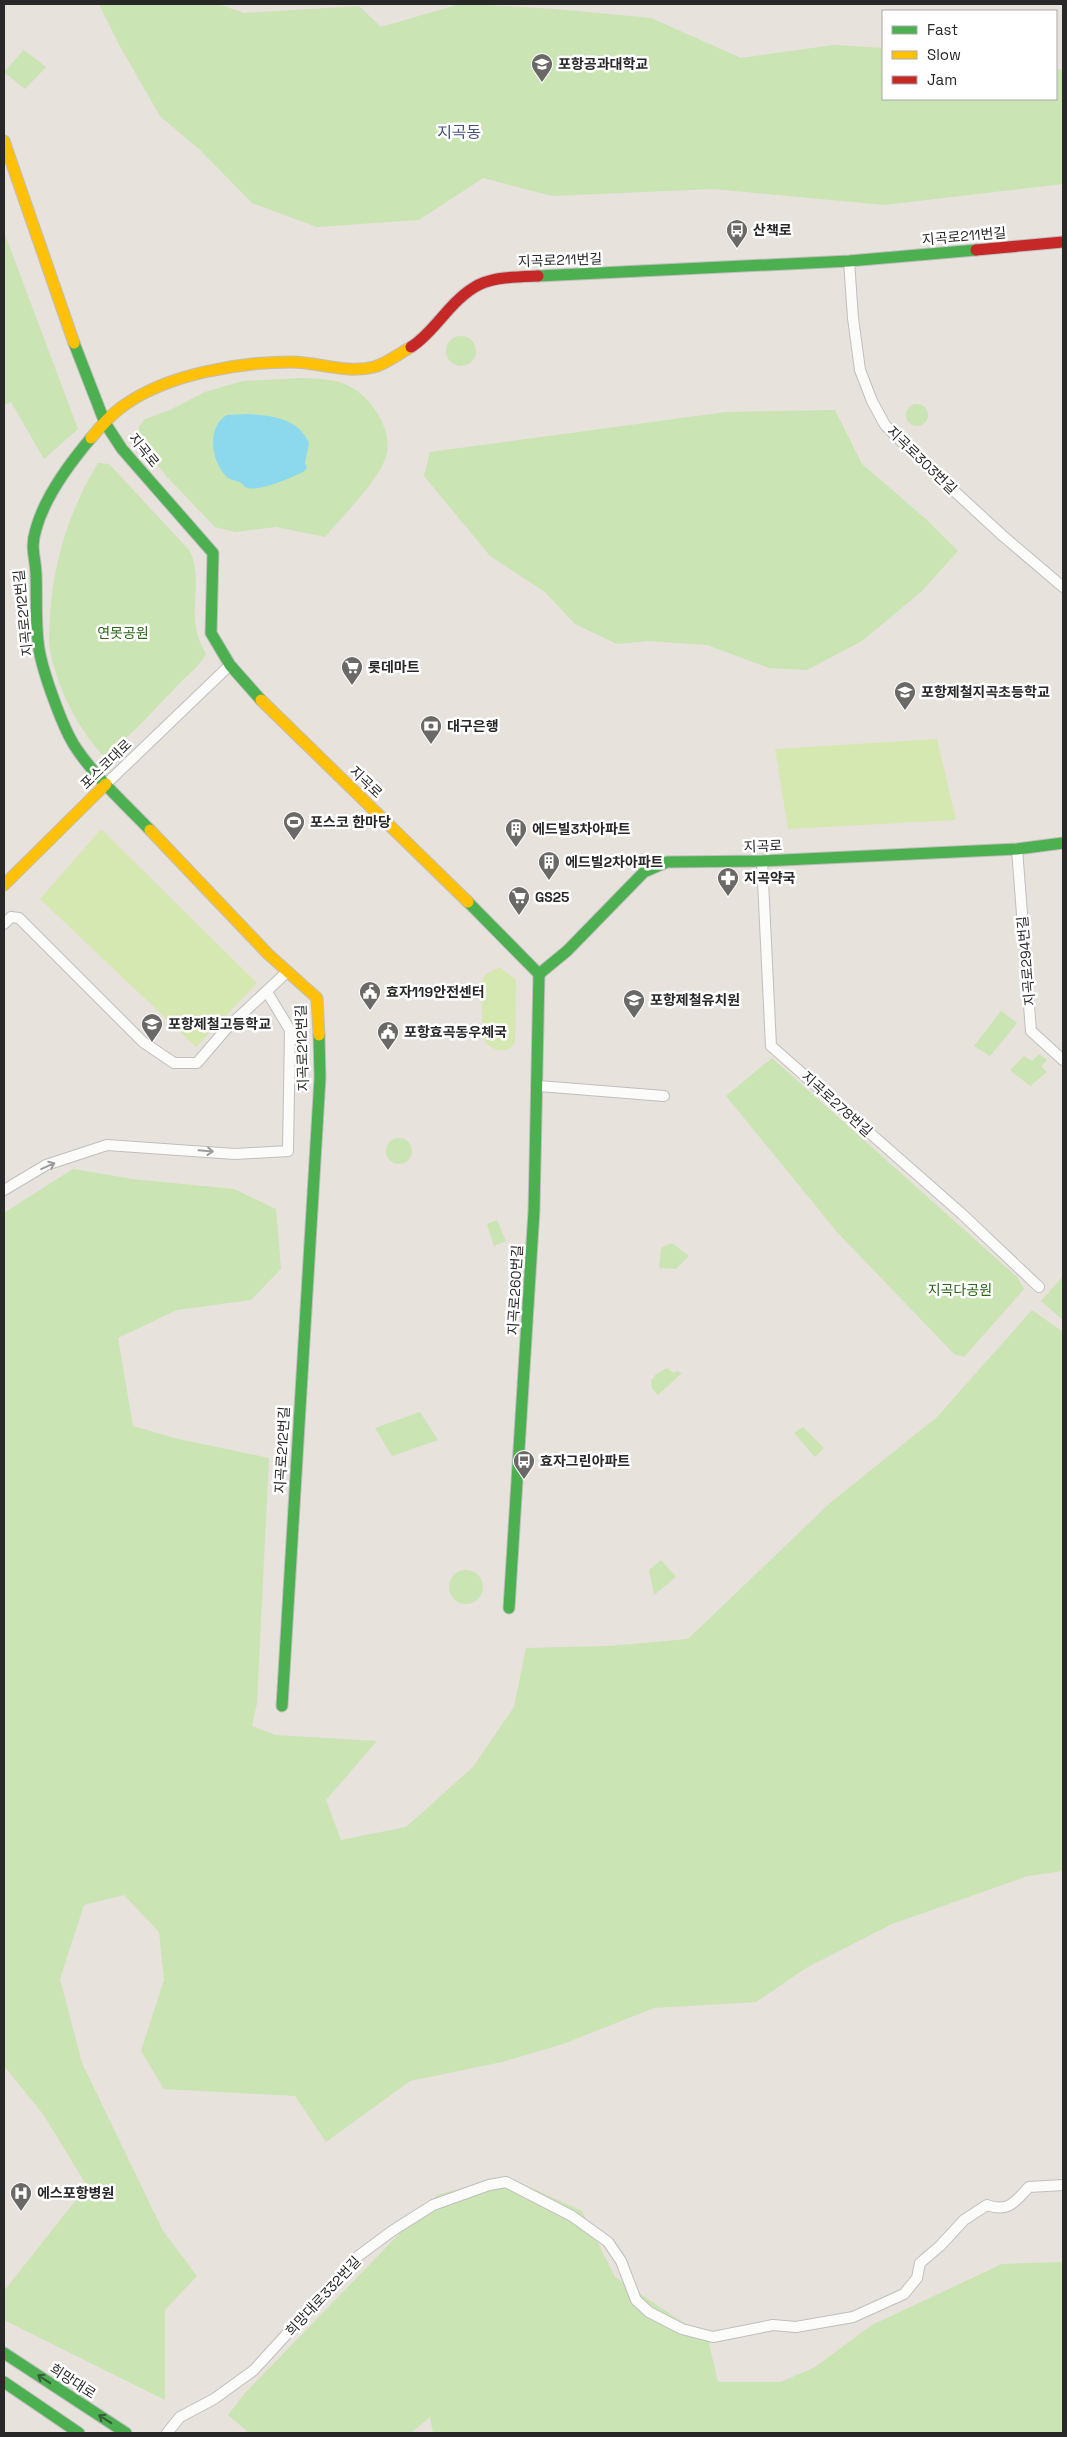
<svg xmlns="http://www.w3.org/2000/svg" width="1067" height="2437" viewBox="0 0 1067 2437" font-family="'Space Grotesk','Noto Sans KR',sans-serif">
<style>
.green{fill:#cae4b3}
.pitch{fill:#d6e8b1}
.water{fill:#8cd8ec}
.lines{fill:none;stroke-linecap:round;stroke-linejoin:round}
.street-casing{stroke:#c0bebe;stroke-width:12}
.fast-casing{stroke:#c0bebe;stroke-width:13}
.slow-casing{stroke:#c0bebe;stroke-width:13}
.jam-casing{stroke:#c0bebe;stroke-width:13}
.street{stroke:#fbfbfa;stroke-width:10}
.fast{stroke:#4caf50;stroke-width:11}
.slow{stroke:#ffc107;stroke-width:11}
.jam{stroke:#c62828;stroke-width:11}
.oneway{stroke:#9c9c9c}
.oneway2{stroke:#365e38}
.labels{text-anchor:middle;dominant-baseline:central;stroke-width:5;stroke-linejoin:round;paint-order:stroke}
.poi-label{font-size:14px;font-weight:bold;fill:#282828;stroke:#fff;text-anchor:start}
.street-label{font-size:14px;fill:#282828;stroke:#fff}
.park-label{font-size:14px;fill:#2a6616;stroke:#fff}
.quarter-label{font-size:16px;fill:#47527a;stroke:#fff}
</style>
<rect width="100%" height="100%" fill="#e7e2dc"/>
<!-- green -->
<g class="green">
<path d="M99,4H218L244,13L359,6L381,27L460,4H471L555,9L651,18L741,58L834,45L883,48V99H1056V68L1063,70V184L884,205L713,189L552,196L483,178L419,220L317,227L252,203L200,150L160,116L118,43Z"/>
<path d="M24,50L46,67L25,89L4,72Z"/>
<path d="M4,232L78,429L44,459L11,402L4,405Z"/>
<circle cx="461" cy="351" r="15"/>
<path d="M300,378C316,379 334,378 349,386C374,399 399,437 382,466C368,492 343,515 325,537L276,527L235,532L215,527L167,477L152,458L138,435L139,427L145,419L170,410L205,392L243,381Z"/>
<circle cx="917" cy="415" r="11"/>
<path d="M835,410L862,464L927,520L958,551L921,592L862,641L807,670L769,668L707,645L648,641L617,644L575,624L545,592L490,556L424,476L430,452L726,412Z"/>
<path d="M98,463L109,464L189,550C203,574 190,606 197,632C198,640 203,647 206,654C199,667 187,675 177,686C153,711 131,735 105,757C78,730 57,687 50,650C48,638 50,627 50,615C54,560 69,511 98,463Z"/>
<path d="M1001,1011L1017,1023L990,1056L974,1046Z"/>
<path d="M1039,1054L1047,1060L1041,1066L1047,1072L1030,1086L1010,1070L1024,1056L1032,1061Z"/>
<path d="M772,1058L1017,1277L1024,1289L964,1357L954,1354L837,1232L726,1096Z"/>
<circle cx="399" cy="1151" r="13"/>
<path d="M73,1169L132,1179L234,1189L276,1209L281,1269L251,1300L177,1310L118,1338L133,1426L178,1439L269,1458L257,1703L252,1726L276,1735L377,1741L326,1800L341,1840L406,1827L473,1767L514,1707L526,1648L609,1646L688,1639L830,1503L937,1417L1032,1310L1063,1332V1871L1028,1876L892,1924L806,1968L756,2002L654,2008L563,2044L502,2062L410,2081L326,2142L295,2096L164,2089L141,2051L164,1980L159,1932L124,1895L84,1905L60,1979L82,2063L163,2231L197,2276L165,2310V2400L4,2320V2291L87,2186L43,2114L4,2066V1213Z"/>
<path d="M497,1220L506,1241L494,1246L487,1224Z"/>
<path d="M672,1243L689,1256L676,1269L659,1268L661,1248Z"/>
<path d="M1063,1276V1320L1041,1301Z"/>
<path d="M667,1368L674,1373L677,1371L682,1373L658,1395L652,1389L651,1381L656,1374Z"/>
<path d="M420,1412L438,1440L392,1456L375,1428Z"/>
<path d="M803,1427L824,1448L815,1457L794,1433Z"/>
<path d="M661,1560L676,1577L654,1595L649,1570Z"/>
<circle cx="466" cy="1587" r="17"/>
<path d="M506,2176L582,2211L615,2277L708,2339L718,2382H781L815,2367L872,2325L1002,2264L1063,2262V2433H433L430,2417L411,2433H249L228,2415L245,2393L437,2195Z"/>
</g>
<!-- pitch -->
<g class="pitch">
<path d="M937,739L956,820L788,829L775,749Z"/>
<path d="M101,829L257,983L196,1047L40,899Z"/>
<path d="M500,967L516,980L515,1042C508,1056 489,1051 483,1038L481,982L486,974Z"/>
</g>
<!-- water -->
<path class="water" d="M249,414C273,416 298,418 309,443L305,463L307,468L303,472C290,478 262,491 247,488C242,486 246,486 241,483C236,480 232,481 227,477C211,462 206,427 227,415Z"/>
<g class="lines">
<!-- street casing -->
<g class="street-casing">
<g id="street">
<path d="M849,261L853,318L860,370L872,401L885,425L912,452L1003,536L1063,587"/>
<path d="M106,784L230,665"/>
<path d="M1017,849L1031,1031L1063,1060"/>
<path d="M762,861L771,1046L962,1214L1039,1287"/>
<path d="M4,924L11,917L19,918L143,1042L174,1063H197L227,1028L287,972"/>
<path d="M539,1086L664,1096"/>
<path d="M4,1190L46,1165L107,1145L235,1154L288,1151L290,1030L267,992"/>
<path d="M167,2433L180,2417L214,2399L254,2370L357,2257L392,2231L433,2205L489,2185L506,2182L572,2216L608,2242L621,2261L636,2300L649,2312L682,2329L713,2337L773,2325L796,2327L853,2317L904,2294L917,2278L920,2263L940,2246L964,2220L987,2205C1008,2213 1015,2202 1029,2187L1063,2185"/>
</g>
</g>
<!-- fast casing -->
<g class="fast-casing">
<g id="fast">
<path d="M538,276L849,261L976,250"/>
<path d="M74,343L105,423L122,449L213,553L211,633L230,665L261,700"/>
<path d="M91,438C69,464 45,496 36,529C30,548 35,555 36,573C37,598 35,625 39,649C43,673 63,729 76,748C96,778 125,804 150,830"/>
<path d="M468,902L539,974"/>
<path d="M539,974L567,951L644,872L667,862L762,861L1017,849L1063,843"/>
<path d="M509,1608L534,1211L539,974"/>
<path d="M282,1706L320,1078L319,1035"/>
<path d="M4,2353L126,2433"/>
<path d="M4,2382L79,2433"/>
</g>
</g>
<!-- slow casing -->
<g class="slow-casing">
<g id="slow">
<path d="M4,141L74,343"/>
<path d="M91,438C101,426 112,413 126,404C169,374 240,362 291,362C318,362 347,374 374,367C386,364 400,353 411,347"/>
<path d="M261,700L468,902"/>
<path d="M150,830L268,954L317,998L319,1035"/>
<path d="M4,885L106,784"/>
</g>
</g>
<!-- jam casing -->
<g class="jam-casing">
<g id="jam">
<path d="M976,250L1063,242"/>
<path d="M411,347C424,339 434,326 444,315C476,277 491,278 538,276"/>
</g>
</g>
<!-- street -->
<use href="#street" class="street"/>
<!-- fast -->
<use href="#fast" class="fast"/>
<!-- slow -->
<use href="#slow" class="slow"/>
<!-- jam -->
<use href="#jam" class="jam"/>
</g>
<!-- one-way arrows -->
<defs><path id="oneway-shaft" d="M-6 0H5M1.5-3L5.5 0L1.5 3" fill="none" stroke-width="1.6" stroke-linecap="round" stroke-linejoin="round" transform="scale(1.25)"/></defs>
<g class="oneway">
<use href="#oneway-shaft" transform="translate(206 1151) rotate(5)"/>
<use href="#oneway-shaft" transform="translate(48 1166) rotate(-24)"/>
</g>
<g class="oneway2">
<use href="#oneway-shaft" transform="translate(44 2379) rotate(-147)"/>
<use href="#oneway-shaft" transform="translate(105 2419) rotate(-147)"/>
</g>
<!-- icons -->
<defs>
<g id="university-pin" transform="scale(1.125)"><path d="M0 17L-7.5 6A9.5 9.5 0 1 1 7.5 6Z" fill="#6b6967" stroke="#fff"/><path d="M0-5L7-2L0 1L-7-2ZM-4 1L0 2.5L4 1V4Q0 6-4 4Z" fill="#fff"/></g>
<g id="bus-pin" transform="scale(1.125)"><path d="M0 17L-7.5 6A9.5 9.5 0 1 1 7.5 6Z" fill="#6b6967" stroke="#fff"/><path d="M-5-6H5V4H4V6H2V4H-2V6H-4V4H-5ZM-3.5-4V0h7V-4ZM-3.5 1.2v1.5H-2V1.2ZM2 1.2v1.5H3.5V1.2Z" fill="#fff"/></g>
<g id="supermarket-pin" transform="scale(1.125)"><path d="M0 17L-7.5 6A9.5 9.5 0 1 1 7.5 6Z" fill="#6b6967" stroke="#fff"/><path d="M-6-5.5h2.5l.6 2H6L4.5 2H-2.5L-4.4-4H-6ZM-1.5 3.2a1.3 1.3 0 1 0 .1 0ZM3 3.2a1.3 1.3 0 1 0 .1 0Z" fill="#fff"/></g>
<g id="school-pin" transform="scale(1.125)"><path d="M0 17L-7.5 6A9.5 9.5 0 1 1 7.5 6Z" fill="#6b6967" stroke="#fff"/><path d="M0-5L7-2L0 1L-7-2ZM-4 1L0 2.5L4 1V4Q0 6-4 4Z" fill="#fff"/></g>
<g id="bank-pin" transform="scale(1.125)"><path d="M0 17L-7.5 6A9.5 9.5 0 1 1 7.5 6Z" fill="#6b6967" stroke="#fff"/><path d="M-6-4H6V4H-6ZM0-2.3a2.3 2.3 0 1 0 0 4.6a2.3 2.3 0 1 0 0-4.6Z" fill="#fff"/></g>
<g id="stadium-pin" transform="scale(1.125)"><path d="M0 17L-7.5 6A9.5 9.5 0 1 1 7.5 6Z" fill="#6b6967" stroke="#fff"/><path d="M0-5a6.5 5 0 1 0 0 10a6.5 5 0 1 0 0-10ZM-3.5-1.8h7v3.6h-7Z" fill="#fff"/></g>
<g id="building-pin" transform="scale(1.125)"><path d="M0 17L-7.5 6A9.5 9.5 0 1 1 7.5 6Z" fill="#6b6967" stroke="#fff"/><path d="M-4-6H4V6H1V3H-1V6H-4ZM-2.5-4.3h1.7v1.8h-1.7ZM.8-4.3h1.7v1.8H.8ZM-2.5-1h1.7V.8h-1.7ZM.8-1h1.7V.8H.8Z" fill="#fff"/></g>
<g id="pharmacy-pin" transform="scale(1.125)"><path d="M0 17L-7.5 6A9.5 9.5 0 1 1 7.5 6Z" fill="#6b6967" stroke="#fff"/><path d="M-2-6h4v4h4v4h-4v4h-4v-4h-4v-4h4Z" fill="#fff"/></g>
<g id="civic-pin" transform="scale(1.125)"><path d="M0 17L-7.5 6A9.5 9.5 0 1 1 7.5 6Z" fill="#6b6967" stroke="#fff"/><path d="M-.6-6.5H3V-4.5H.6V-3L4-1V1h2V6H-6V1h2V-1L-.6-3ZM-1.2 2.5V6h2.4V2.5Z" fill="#fff"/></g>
<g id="hospital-pin" transform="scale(1.125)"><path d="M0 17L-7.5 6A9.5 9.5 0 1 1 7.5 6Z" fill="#6b6967" stroke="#fff"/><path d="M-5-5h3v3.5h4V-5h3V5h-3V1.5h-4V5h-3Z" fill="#fff"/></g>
</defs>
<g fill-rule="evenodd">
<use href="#university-pin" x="542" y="64"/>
<use href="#bus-pin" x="737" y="230"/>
<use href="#supermarket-pin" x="352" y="667"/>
<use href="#school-pin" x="905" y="692"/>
<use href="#bank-pin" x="431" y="726"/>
<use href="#stadium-pin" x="294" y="822"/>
<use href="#building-pin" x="516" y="829"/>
<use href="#building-pin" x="549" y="862"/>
<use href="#pharmacy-pin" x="728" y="878"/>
<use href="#supermarket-pin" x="519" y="897"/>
<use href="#civic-pin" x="370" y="992"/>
<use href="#school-pin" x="634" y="1000"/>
<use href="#school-pin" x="152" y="1024"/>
<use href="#civic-pin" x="388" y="1032"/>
<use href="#bus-pin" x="524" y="1461"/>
<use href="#hospital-pin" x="21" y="2193"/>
</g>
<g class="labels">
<!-- poi labels -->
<g class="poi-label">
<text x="558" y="64">포항공과대학교</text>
<text x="753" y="230">산책로</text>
<text x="368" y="667">롯데마트</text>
<text x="921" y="692">포항제철지곡초등학교</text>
<text x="447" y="726">대구은행</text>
<text x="310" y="822">포스코 한마당</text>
<text x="532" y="829">에드빌3차아파트</text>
<text x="565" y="862">에드빌2차아파트</text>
<text x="744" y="878">지곡약국</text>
<text x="535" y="897">GS25</text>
<text x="386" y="992">효자119안전센터</text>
<text x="650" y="1000">포항제철유치원</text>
<text x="168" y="1024">포항제철고등학교</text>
<text x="404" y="1032">포항효곡동우체국</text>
<text x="540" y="1461">효자그린아파트</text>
<text x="37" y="2193">에스포항병원</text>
</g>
<!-- street labels -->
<g class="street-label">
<text transform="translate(964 236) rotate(-5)">지곡로211번길</text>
<text transform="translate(560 260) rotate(-2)">지곡로211번길</text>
<text transform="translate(144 450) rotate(51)">지곡로</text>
<text transform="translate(922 460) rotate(44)">지곡로303번길</text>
<text transform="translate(23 613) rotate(-96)">지곡로212번길</text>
<text transform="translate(106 764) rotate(-44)">포스코대로</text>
<text transform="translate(366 782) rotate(44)">지곡로</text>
<text transform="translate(763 846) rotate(-2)">지곡로</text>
<text transform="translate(1026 961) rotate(-95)">지곡로294번길</text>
<text transform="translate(302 1048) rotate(-92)">지곡로212번길</text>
<text transform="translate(837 1104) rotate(42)">지곡로278번길</text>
<text transform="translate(515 1290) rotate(-87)">지곡로260번길</text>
<text transform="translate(282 1450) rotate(-87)">지곡로212번길</text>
<text transform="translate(323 2296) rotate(-47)">희망대로332번길</text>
<text transform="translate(73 2381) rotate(33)">희망대로</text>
</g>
<!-- park labels -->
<g class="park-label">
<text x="123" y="633">연못공원</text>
<text x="960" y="1290">지곡다공원</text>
</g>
<!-- quarter labels -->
<g class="quarter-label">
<text x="459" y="132">지곡동</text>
</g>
</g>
<!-- border -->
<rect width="1067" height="2437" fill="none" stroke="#282828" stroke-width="10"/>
<!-- legend -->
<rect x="882" y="10" width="175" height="90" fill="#ffffff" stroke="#a9a9a9"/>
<rect x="892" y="26" width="25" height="8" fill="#4caf50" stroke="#a9a9a9"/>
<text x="927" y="35" font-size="15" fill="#282828">Fast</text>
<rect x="892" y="51" width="25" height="8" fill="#ffc107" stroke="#a9a9a9"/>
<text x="927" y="60" font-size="15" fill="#282828">Slow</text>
<rect x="892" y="76" width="25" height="8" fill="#c62828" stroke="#a9a9a9"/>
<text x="927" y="85" font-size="15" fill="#282828">Jam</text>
</svg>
